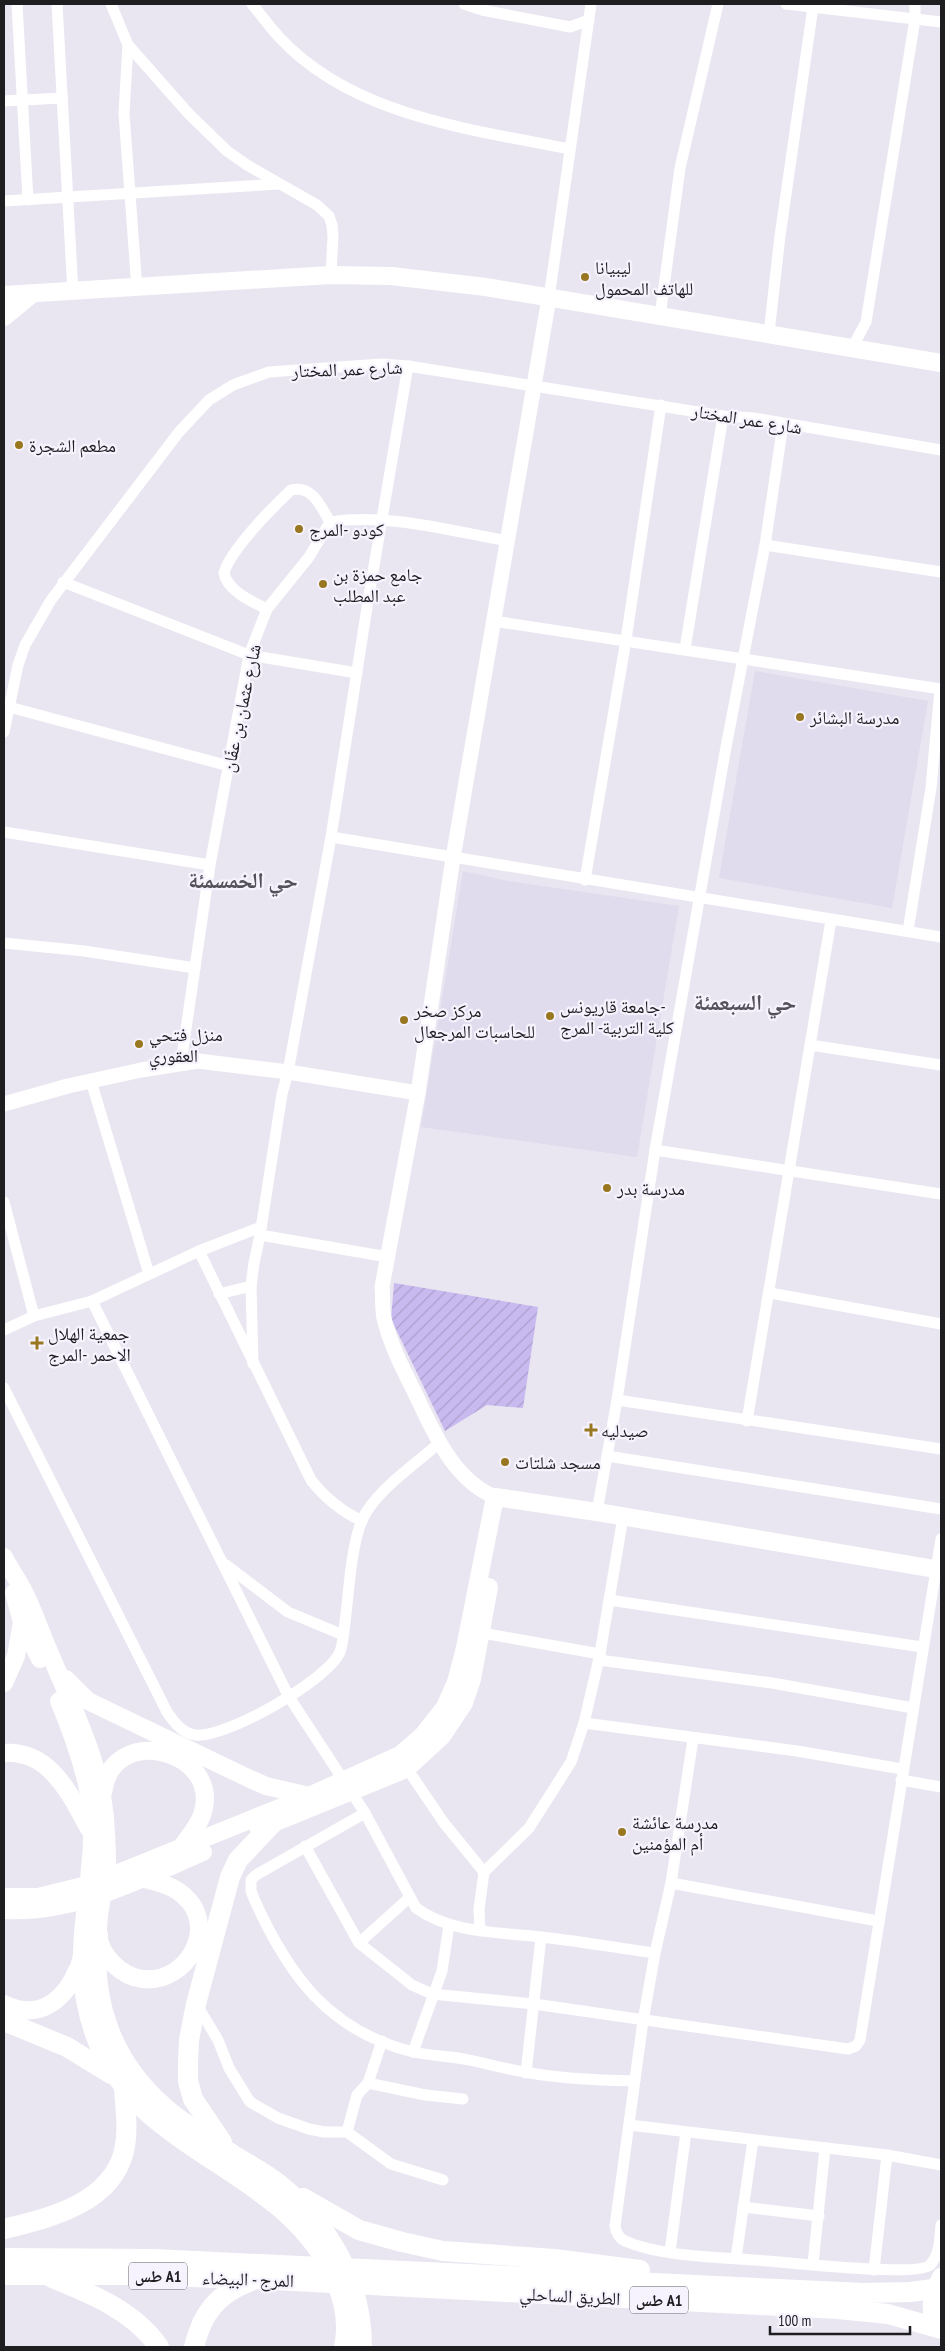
<svg xmlns="http://www.w3.org/2000/svg" width="945" height="2351" viewBox="0 0 945 2351" font-family="'PT Sans Narrow','Noto Naskh Arabic',sans-serif">
<style>
.built{fill:#e0dbed}
.garden{fill:url(#garden-furrows)}
.lines{fill:none;stroke-linecap:round;stroke-linejoin:round}
.street{stroke:#fff;stroke-width:11}
.secondary{stroke:#fff;stroke-width:15}
.primary{stroke:#fff;stroke-width:18}
.highway{stroke:#fff;stroke-width:20}
.poi-dot{fill:#987720;stroke:#f6f3fe;stroke-width:2}
.labels{text-anchor:middle;dominant-baseline:central;stroke-width:4.5;stroke-linejoin:round;paint-order:stroke}
.shield{fill:#f6f3fe;stroke:#5f5d63;stroke-width:1}
.shield-label{font-size:16px;font-weight:bold;fill:#1e1d20}
.poi-label{font-size:18px;fill:#1e1d20;stroke:#f6f3fe;text-anchor:start}
.street-label{font-size:18px;fill:#1e1d20;stroke:#f6f3fe}
.district-label{font-size:22px;font-weight:bold;fill:#53515a;stroke:#f6f3fe}
</style>
<defs>
<pattern id="garden-furrows" width="10" height="10" patternUnits="userSpaceOnUse" patternTransform="scale(1.25)"><rect width="10" height="10" fill="#c8baef"/><path d="M-1 1l2-2M0 10L10 0M9 11l2-2" fill="none" stroke="#ab9fcd"/></pattern>
</defs>
<rect width="100%" height="100%" fill="#e9e6f1"/>
<!-- built -->
<g class="built">
<path d="M755,671L928,701L892,908L719,878Z"/>
<path d="M463,871L508,881L679,906L637,1157L421,1127Z"/>
</g>
<!-- garden -->
<path class="garden" d="M394,1283L538,1307L523,1408L487,1405L445,1431L391,1319Z"/>
<g class="lines">
<!-- street -->
<g class="street">
<path d="M17,4L28,200"/>
<path d="M57,4L73,293"/>
<path d="M111,4L128,45L188,113L227,151L247,165L317,205L329,216L332,225L333,237L331,275"/>
<path d="M252,4C261,15 269,26 279,37C352,116 470,129 570,149"/>
<path d="M464,4L482,10L570,27L589,20"/>
<path d="M786,4L941,22"/>
<path d="M128,45L124,113L137,289"/>
<path d="M4,101L62,98"/>
<path d="M4,201L279,184"/>
<path d="M549,298L591,4"/>
<path d="M660,316L680,168L718,4"/>
<path d="M769,333L780,236L813,7"/>
<path d="M852,348L866,322L915,19V4"/>
<path d="M783,424L765,545L726,747L655,1150L617,1400L941,1449"/>
<path d="M765,545L941,572"/>
<path d="M63,582L249,655L357,673"/>
<path d="M267,609C253,602 227,591 224,573C230,550 273,507 291,490C313,485 321,507 330,522"/>
<path d="M493,621L941,689"/>
<path d="M685,649L723,416"/>
<path d="M9,707L229,766"/>
<path d="M4,732L18,665L25,645L51,600L179,432L209,400L233,385L269,372L382,364L408,366L723,416L754,418L941,450"/>
<path d="M4,832L210,865"/>
<path d="M331,837L941,937"/>
<path d="M585,880L626,640L661,405"/>
<path d="M908,931L931,788L940,689"/>
<path d="M4,943L84,951L195,968"/>
<path d="M810,1045L941,1065"/>
<path d="M181,1063L210,865L249,655L267,609L309,557L330,522C389,513 450,531 508,541"/>
<path d="M91,1081L149,1274"/>
<path d="M655,1150L941,1194"/>
<path d="M4,1202L34,1316"/>
<path d="M260,1235L388,1257"/>
<path d="M199,1251L311,1480C325,1498 341,1511 362,1521"/>
<path d="M770,1293L941,1324"/>
<path d="M219,1294L251,1286"/>
<path d="M92,1301L289,1697L365,1813L416,1908C452,1934 499,1932 541,1937C579,1941 617,1948 655,1953"/>
<path d="M4,1330L34,1316L92,1301L199,1251L261,1227"/>
<path d="M253,1364L251,1286L254,1263L260,1235L282,1094L288,1072L331,837L368,601L408,366"/>
<path d="M4,1388L167,1712C174,1722 182,1733 195,1735C225,1739 328,1680 340,1652C343,1643 344,1632 345,1622C349,1594 351,1534 367,1511C385,1484 416,1464 439,1443"/>
<path d="M747,1421L831,920"/>
<path d="M607,1456L941,1509"/>
<path d="M597,1512L617,1400"/>
<path d="M226,1565L288,1612L343,1635"/>
<path d="M609,1600L922,1647"/>
<path d="M482,1633L600,1654"/>
<path d="M599,1660L772,1683L913,1708"/>
<path d="M584,1723L797,1751L902,1769"/>
<path d="M693,1739L671,1883L655,1953L643,2021L615,2226C616,2233 619,2238 625,2241C659,2256 715,2257 753,2260C779,2261 916,2278 930,2265C940,2255 940,2237 941,2225"/>
<path d="M404,1764L444,1823L484,1872L479,1909L480,1931"/>
<path d="M901,1780L941,1787"/>
<path d="M365,1813L256,1875L251,1880V1891L255,1901C289,1976 329,2031 413,2052C431,2056 451,2056 469,2060C488,2064 506,2069 525,2072C561,2079 598,2080 635,2081"/>
<path d="M305,1846L359,1943L412,1985L432,1994L534,2004L848,2049L856,2046L860,2040L941,1539"/>
<path d="M484,1872L529,1828L571,1762L584,1723L600,1654L623,1517"/>
<path d="M671,1883L878,1921"/>
<path d="M359,1943L410,1897"/>
<path d="M197,2005L218,2040L229,2068L250,2102L278,2118L309,2129L324,2132H347L391,2164L443,2180"/>
<path d="M413,2052L442,1971L449,1925"/>
<path d="M526,2073L541,1937"/>
<path d="M368,2083L425,2095L463,2099"/>
<path d="M629,2125L887,2155L941,2165"/>
<path d="M347,2132L357,2095L368,2083L382,2041"/>
<path d="M743,2207L819,2216"/>
<path d="M670,2252L686,2132"/>
<path d="M736,2258L753,2140"/>
<path d="M813,2264L825,2148"/>
<path d="M874,2270L887,2155"/>
</g>
<!-- secondary -->
<g class="secondary">
<path d="M4,1104L68,1086L141,1070L198,1061L288,1072L418,1093"/>
<path d="M495,1497C453,1480 433,1431 415,1393C403,1369 390,1344 384,1318C382,1308 383,1297 382,1287L418,1093L453,858L549,298"/>
</g>
<!-- primary -->
<g class="primary">
<path d="M4,295L331,275L391,276L486,287L941,363"/>
<path d="M4,317L32,294"/>
<path d="M4,1557C9,1568 17,1578 23,1590C34,1611 41,1634 51,1656C73,1709 99,1759 105,1817C106,1832 107,1847 107,1862C106,1886 97,1910 98,1934C100,1956 122,1977 143,1979C187,1984 220,1926 183,1895C172,1885 156,1882 141,1878"/>
<path d="M14,1593L22,1622L40,1659"/>
<path d="M66,1679L88,1701L248,1778L266,1786L309,1796"/>
<path d="M4,1683L16,1656L22,1622"/>
<path d="M4,1753C50,1750 70,1794 89,1829"/>
<path d="M103,1793C111,1721 224,1750 202,1815C198,1827 188,1837 181,1848"/>
<path d="M259,1829L406,1769L442,1736L464,1703L472,1679L489,1587"/>
<path d="M4,1897H38L91,1884L309,1796L400,1755L423,1735L445,1707L456,1682L465,1648L495,1497L597,1512L941,1570"/>
<path d="M4,1910C75,1914 140,1879 203,1852"/>
<path d="M4,2004C34,2019 58,2006 73,1979C75,1973 80,1967 81,1962C83,1950 82,1936 84,1924C88,1883 96,1839 90,1799C84,1765 72,1732 59,1701"/>
<path d="M937,2328C928,2309 931,2295 941,2277"/>
</g>
<!-- highway -->
<g class="highway">
<path d="M98,1935C90,2002 113,2063 164,2107C181,2123 203,2135 223,2148C241,2161 263,2171 280,2185C330,2226 362,2282 362,2347"/>
<path d="M81,1963C86,2021 99,2060 138,2103C150,2116 165,2127 179,2137C237,2179 303,2208 334,2277C344,2299 349,2324 344,2347"/>
<path d="M4,2021L67,2047L111,2074"/>
<path d="M222,2142L193,2099L188,2081V2062L189,2040L196,2004L230,1877L238,1860L272,1824"/>
<path d="M303,2198L359,2230L402,2242L443,2251L554,2259L640,2270"/>
<path d="M4,2229C49,2218 111,2204 124,2151C129,2129 125,2108 124,2086"/>
<path d="M4,2258L154,2259L863,2293L910,2292L941,2288"/>
<path d="M4,2275H127L255,2279L838,2309L888,2314L941,2329"/>
<path d="M52,2278C92,2294 134,2311 159,2347"/>
<path d="M194,2347C202,2313 218,2293 251,2281"/>
</g>
</g>
<!-- markers -->
<g class="poi-dot">
<circle cx="585" cy="277" r="5"/>
<circle cx="19" cy="445" r="5"/>
<circle cx="299" cy="529" r="5"/>
<circle cx="323" cy="584" r="5"/>
<circle cx="800" cy="717" r="5"/>
<circle cx="550" cy="1016" r="5"/>
<circle cx="404" cy="1020" r="5"/>
<circle cx="139" cy="1044" r="5"/>
<circle cx="607" cy="1188" r="5"/>
<path d="M34.5 1335.5h5v5h5v5h-5v5h-5v-5h-5v-5h5z"/>
<path d="M588.5 1422.5h5v5h5v5h-5v5h-5v-5h-5v-5h5z"/>
<circle cx="505" cy="1462" r="5"/>
<circle cx="622" cy="1832" r="5"/>
</g>
<g class="labels">
<!-- shield labels -->
<g class="shield">
<rect x="129" y="2262.5" width="58" height="27" rx="4"/>
<rect x="630" y="2286.5" width="58" height="27" rx="4"/>
</g>
<g class="shield-label">
<text x="158" y="2276">طس A1</text>
<text x="659" y="2300">طس A1</text>
</g>
<!-- poi labels -->
<g class="poi-label">
<text x="595" y="267">ليبيانا<tspan x="595" dy="21">للهاتف المحمول</tspan></text>
<text x="29" y="445">مطعم الشجرة</text>
<text x="309" y="529">كودو -المرج</text>
<text x="333" y="574">جامع حمزة بن<tspan x="333" dy="21">عبد المطلب</tspan></text>
<text x="810" y="717">مدرسة البشائر</text>
<text x="560" y="1006">جامعة قاريونس-<tspan x="560" dy="21">كلية التربية- المرج</tspan></text>
<text x="414" y="1010">مركز صخر<tspan x="414" dy="21">للحاسبات المرجعال</tspan></text>
<text x="149" y="1034">منزل فتحي<tspan x="149" dy="21">العقوري</tspan></text>
<text x="617" y="1188">مدرسة بدر</text>
<text x="48" y="1333">جمعية الهلال<tspan x="48" dy="21">الاحمر -المرج</tspan></text>
<text x="601" y="1430">صيدليه</text>
<text x="515" y="1462">مسجد شلتات</text>
<text x="632" y="1822">مدرسة عائشة<tspan x="632" dy="21">أم المؤمنين</tspan></text>
</g>
<!-- street labels -->
<g class="street-label">
<text transform="translate(347 369) rotate(-2)">شارع عمر المختار</text>
<text transform="translate(747 419) rotate(9)">شارع عمر المختار</text>
<text transform="translate(241 708) rotate(-78)">شارع عثمان بن عفّان</text>
<text transform="translate(248 2279) rotate(2)">المرج - البيضاء</text>
<text transform="translate(570 2296) rotate(3)">الطريق الساحلي</text>
</g>
<!-- district labels -->
<g class="district-label">
<text x="243" y="880">حي الخمسمئة</text>
<text x="745" y="1002">حي السبعمئة</text>
</g>
</g>
<!-- border -->
<rect width="945" height="2351" fill="none" stroke="#1e1d20" stroke-width="10"/>
<!-- scale -->
<path d="M770 2326v8h140v-8" fill="none" stroke="#1e1d20" stroke-width="2.5"/>
<text x="778" y="2326" font-size="15" fill="#1e1d20" stroke="#f6f3fe" stroke-width="4" paint-order="stroke">100 m</text>
</svg>
